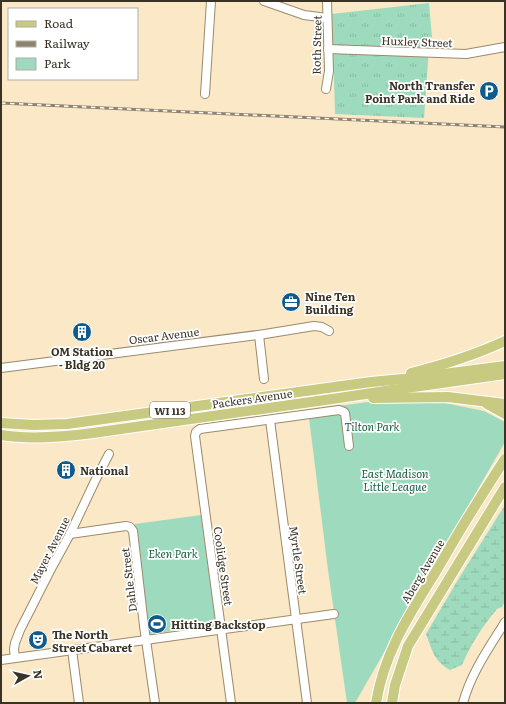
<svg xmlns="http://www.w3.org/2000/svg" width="506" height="704" viewBox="0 0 506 704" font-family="Literata,serif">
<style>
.grass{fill:url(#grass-tufts)}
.wetland{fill:url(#wetland-marsh)}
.green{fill:#9edbbe}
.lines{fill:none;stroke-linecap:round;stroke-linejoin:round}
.minor-casing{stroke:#9b8a6b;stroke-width:10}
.major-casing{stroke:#fff;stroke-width:12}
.minor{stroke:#fff;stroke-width:8}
.major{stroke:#c8ca81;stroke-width:10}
.rail-casing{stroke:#90836d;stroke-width:3}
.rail{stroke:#fff;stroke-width:1.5;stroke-dasharray:4.5;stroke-linecap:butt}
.labels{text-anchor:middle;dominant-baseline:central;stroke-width:3.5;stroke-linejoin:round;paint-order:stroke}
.shield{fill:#fff;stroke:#747066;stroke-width:1}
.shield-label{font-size:10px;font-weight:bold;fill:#393225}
.street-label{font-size:11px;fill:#393225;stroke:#fff}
.poi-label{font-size:11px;font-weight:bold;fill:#393225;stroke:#fff;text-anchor:start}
.park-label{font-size:11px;font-style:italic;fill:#1a5e45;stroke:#fff}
</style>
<defs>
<pattern id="grass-tufts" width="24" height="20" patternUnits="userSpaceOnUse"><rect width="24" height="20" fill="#9edbbe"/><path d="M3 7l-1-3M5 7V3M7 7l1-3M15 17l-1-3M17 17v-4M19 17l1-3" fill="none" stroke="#89bca3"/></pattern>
<pattern id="wetland-marsh" width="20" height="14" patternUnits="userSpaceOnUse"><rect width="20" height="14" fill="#9edbbe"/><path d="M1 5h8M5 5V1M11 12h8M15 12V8" fill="none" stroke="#89bca3"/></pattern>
</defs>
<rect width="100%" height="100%" fill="#fbe8c7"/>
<!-- grass -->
<path class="grass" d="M429,3L433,48H429L424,118L335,114L332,14Z"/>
<!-- wetland -->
<path class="wetland" d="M505,505V601L502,607L497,609C482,627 471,644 462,665L450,670C434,661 432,650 426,634L459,578Z"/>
<!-- green -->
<g class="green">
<path d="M368,402H440L484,411L505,422V442L355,703H347L328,570L308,410Z"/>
<path d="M201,515L216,625L150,634L135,524Z"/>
</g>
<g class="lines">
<!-- minor casing -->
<g class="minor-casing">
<g id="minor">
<path d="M264,1L304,15L327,18"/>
<path d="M328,49L466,54L505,47"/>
<path d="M326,89L329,71L327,1"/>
<path d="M205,94L211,1"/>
<path d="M259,335L264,379"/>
<path d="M1,368L265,334L314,326L322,327L329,331"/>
<path d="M270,420L307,703"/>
<path d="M70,534L126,526L130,527L133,531L144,626L155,703"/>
<path d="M72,650L79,703"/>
<path d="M15,658L14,649L15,643L20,630L52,567L70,534L95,481L109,454"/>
<path d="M1,660L334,614"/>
<path d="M231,703L195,436L196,432L200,429L339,410L344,412L345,413L349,446"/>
<path d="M463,703C471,673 489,648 505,622"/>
</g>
</g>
<!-- major casing -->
<g class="major-casing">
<g id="major">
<path d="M411,373C443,365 475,355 505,341"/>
<path d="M373,398L448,397L505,404"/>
<path d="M487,404L505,414"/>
<path d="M1,423L34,425L67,424L371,382L413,378L505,366"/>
<path d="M1,435C31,440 63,437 93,433L339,398L392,390L505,374"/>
<path d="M376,703C384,653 409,615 435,573C447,553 459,531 472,511C483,493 494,476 505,459"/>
<path d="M392,703L395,685L408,646L505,487"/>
</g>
</g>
<!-- minor -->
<use href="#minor" class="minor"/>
<!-- major -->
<use href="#major" class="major"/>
<!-- rail casing -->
<g class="rail-casing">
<path id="rail" d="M1,103L505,127"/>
</g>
<!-- rail -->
<use href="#rail" class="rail"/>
</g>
<!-- icons -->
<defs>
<g id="parking-disc" transform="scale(1)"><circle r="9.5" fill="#0f5b8e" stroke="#fff"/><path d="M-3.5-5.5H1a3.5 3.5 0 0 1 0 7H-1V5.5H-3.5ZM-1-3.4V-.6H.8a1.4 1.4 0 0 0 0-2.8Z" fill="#fff"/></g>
<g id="office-disc" transform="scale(1)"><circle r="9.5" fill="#0f5b8e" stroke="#fff"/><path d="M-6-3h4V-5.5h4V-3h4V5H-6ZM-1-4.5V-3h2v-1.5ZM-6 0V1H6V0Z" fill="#fff"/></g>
<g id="building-disc" transform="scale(1)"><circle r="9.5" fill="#0f5b8e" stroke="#fff"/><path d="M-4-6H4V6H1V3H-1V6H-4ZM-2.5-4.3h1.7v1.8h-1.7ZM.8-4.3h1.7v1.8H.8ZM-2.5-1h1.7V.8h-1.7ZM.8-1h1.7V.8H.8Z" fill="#fff"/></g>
<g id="stadium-disc" transform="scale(1)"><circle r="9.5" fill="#0f5b8e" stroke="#fff"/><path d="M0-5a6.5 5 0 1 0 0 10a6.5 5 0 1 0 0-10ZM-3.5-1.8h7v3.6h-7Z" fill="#fff"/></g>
<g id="theatre-disc" transform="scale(1)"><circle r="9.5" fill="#0f5b8e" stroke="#fff"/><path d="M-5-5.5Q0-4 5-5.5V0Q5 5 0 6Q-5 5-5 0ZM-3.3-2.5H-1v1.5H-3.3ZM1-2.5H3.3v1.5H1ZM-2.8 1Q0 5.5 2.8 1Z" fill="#fff"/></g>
</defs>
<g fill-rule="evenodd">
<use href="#parking-disc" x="489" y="91"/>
<use href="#office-disc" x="291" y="302"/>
<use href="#building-disc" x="82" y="332"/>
<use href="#building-disc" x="66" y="470"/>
<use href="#stadium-disc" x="157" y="624"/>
<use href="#theatre-disc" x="38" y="640"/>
</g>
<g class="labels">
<!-- shield labels -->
<rect class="shield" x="150" y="402" width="40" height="16" rx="3"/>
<g class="shield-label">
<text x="170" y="410">WI 113</text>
</g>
<!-- street labels -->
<g class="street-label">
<text transform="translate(417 41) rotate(2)">Huxley Street</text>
<text transform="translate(316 45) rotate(-89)">Roth Street</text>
<text transform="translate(164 335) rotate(-7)">Oscar Avenue</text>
<text transform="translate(252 398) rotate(-8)">Packers Avenue</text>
<text transform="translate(49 550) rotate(-63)">Mayer Avenue</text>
<text transform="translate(299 560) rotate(82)">Myrtle Street</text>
<text transform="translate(224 566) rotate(82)">Coolidge Street</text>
<text transform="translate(422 571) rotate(-59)">Aberg Avenue</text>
<text transform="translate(128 580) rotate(-97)">Dahle Street</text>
</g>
<!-- poi labels -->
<g class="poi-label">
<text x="475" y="85" text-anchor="end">North Transfer<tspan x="475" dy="13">Point Park and Ride</tspan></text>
<text x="305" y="296">Nine Ten<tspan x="305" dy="13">Building</tspan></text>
<text x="82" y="351" text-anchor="middle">OM Station<tspan x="82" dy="13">- Bldg 20</tspan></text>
<text x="80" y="470">National</text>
<text x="171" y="624">Hitting Backstop</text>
<text x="52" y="634">The North<tspan x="52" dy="13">Street Cabaret</tspan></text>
</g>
<!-- park labels -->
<g class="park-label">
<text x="372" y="426">Tilton Park</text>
<text x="395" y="473">East Madison<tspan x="395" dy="13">Little League</tspan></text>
<text x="173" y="553">Eken Park</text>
</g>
</g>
<!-- border -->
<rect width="506" height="704" fill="none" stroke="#393225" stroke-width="4"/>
<!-- legend -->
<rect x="8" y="8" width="130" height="72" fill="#ffffff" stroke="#b0ada8"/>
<rect x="16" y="21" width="20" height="6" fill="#c8ca81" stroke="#b0ada8"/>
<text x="44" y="28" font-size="12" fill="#393225">Road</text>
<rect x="16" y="41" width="20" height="6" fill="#90836d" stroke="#b0ada8"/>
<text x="44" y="48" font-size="12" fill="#393225">Railway</text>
<rect x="16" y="58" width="20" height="12" fill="#9edbbe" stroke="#b0ada8"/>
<text x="44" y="68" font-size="12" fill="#393225">Park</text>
<!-- north arrow -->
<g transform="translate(28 676) rotate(82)" stroke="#ffffff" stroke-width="3" paint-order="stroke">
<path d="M0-3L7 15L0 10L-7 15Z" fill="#393225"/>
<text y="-6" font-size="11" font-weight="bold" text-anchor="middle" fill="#393225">N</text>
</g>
</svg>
